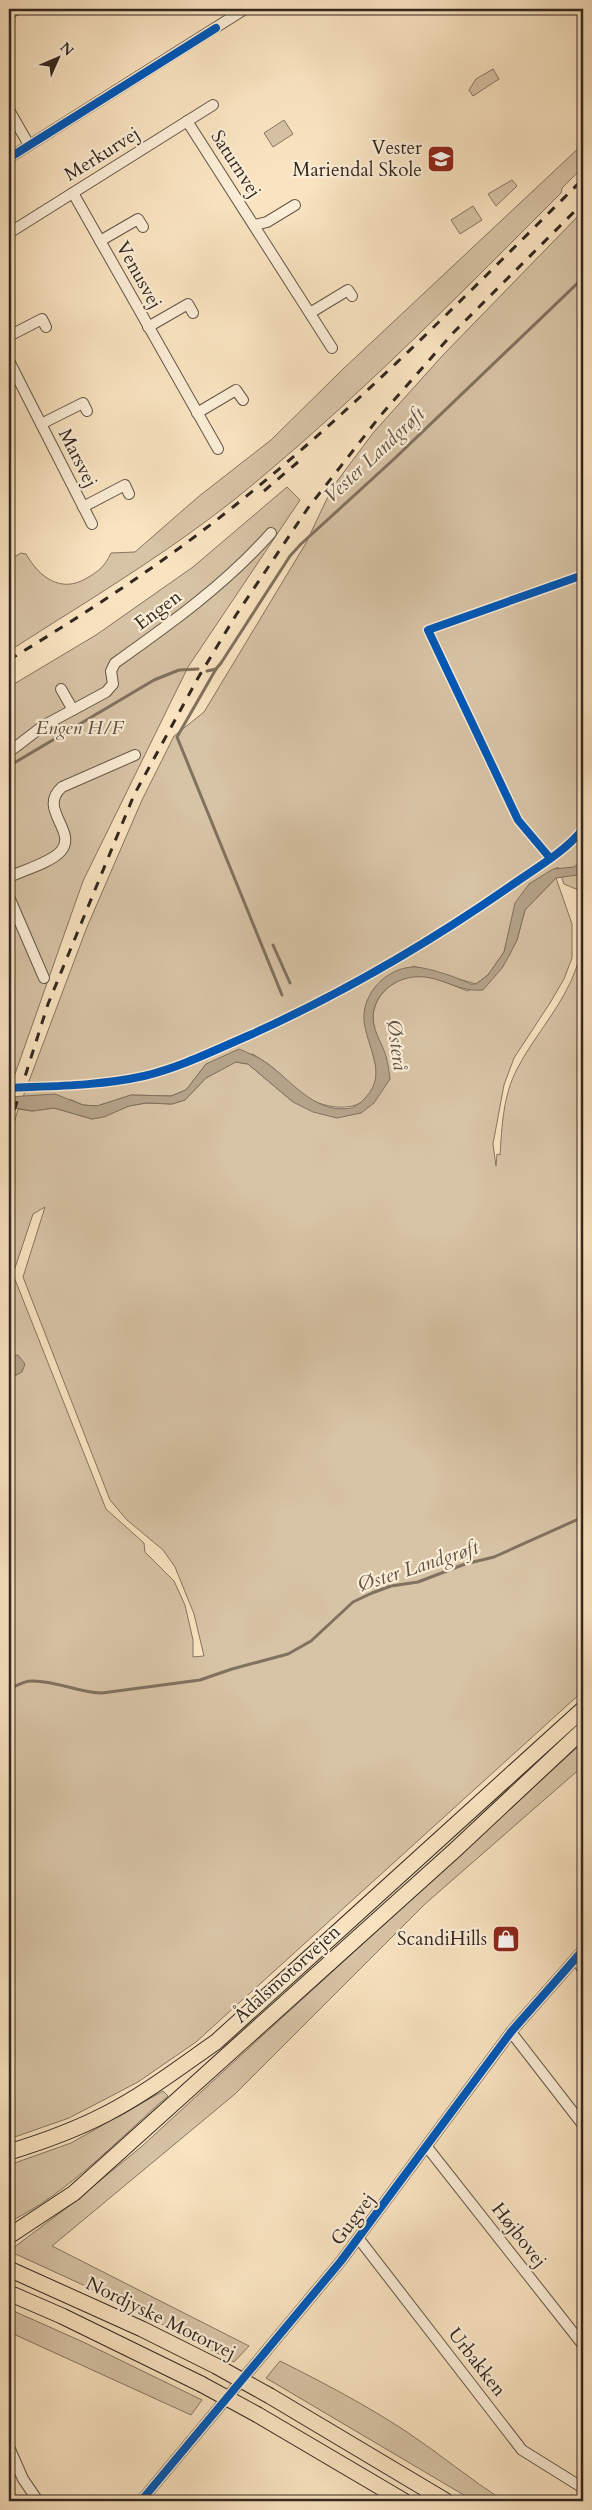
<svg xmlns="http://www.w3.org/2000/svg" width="592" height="2510" viewBox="0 0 592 2510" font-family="Cardo,serif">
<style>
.green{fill:#d7c3a5;stroke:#847562;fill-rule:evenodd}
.water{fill:#b5a389;stroke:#81715f}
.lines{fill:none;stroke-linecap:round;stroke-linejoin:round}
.stream{stroke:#81715f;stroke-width:3}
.minor-casing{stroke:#645647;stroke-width:12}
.highway-casing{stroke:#32271f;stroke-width:17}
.minor{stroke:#fbedd6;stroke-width:10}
.highway{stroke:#f9e3c0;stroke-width:15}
.rail{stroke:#32271f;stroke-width:3;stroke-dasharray:9 9;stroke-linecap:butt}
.highway-bridge-casing{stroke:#32271f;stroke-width:17;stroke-linecap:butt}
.highway-bridge{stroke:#f9e3c0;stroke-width:15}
.cycleway-casing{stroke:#fbedd6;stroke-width:11}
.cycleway{stroke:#0057b8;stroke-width:8}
.labels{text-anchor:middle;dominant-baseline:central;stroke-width:4.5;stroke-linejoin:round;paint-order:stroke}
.poi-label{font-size:19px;fill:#32271f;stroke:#fbedd6;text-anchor:end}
.street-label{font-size:19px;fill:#32271f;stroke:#fbedd6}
.park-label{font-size:19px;font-style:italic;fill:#5b4e40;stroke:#fbedd6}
.water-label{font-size:20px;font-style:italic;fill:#605244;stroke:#fbedd6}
</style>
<rect width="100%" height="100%" fill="#f9e3c0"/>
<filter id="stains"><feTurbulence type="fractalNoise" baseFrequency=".004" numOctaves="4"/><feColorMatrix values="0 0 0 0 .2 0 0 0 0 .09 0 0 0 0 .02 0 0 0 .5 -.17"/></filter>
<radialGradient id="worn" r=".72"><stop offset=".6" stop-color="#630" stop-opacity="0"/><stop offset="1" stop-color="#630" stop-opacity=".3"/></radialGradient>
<!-- green -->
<g class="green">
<path d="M493,69L499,79L473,96L469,90L476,79Z"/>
<path d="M284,120L293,134L273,147L264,133Z"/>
<path d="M583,144V167L562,188L561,193C464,290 368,388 263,476C185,543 95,596 9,651V560L21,553L26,554C39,577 61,594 87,578C99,571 105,566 111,553L135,552L198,497L271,440L342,370Z"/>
<path d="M512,180L517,186L496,206L488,194Z"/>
<path d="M473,206L482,220L460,234L451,220Z"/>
<path d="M583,211V892L564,884L558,867L529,884L512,919L504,952L488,975L476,984L413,966L367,1000C368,1014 368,1029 370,1042C372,1055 378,1066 376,1080C370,1116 326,1111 303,1095C292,1088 283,1075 272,1067C266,1062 259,1058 253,1054L206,1064L186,1090L171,1096L131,1095L97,1106L83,1105L72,1100L23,1097L87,927L142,800L174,736L204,712L306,543L332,488L373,433L443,355Z"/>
<path d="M287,487L300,500L188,667L83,881L15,1074L9,1077V687L96,635L193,567Z"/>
<path d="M556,878L572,924V958L564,979L550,1003L514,1058L504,1085L493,1144L496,1166L497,1154L500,1155C502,1126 503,1096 517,1069C535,1034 564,1005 577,966C584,945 573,921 583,903V1691L196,2042L138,2082L69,2118L9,2139V1379L11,1380L9,1357V1143L18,1109L32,1111L54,1108L92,1119L104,1116L129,1106L146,1103L172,1104L185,1100L206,1078L235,1062L248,1064L293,1102L361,1113L390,1079C385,1062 372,1031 373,1015C376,990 400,975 423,976C438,978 454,986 468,991L502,968L517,940L525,910ZM45,1207L23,1277L110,1500L127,1520L163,1550L175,1567L194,1614L204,1656L193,1657V1640L185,1605L174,1581L145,1552L144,1543L106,1509L14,1277V1271L33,1214Z"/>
<path d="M583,1742V1766L425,1904L235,2094L52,2246L249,2346L234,2362L116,2300L9,2251L69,2206L141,2147Z"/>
<path d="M163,2091L168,2096C118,2139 69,2193 9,2222V2165L71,2143Z"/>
<path d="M9,2309L81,2341L202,2400L191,2415L9,2332Z"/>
<path d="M280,2361C324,2383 366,2405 407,2432C440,2454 471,2480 504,2501H474L266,2378Z"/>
</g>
<!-- water -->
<g class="water">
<path d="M583,860V871L578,875L556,878L525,910L517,940L510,954L502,968L483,990C463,992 449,982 431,978C405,972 376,987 373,1015C372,1029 382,1043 386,1056C388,1063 389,1071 390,1079L374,1103L361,1113L337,1118L313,1112L293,1102L248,1064L236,1062L206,1078L185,1100L172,1104L146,1103L129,1106L104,1117L92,1119L54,1108L32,1111L9,1107V1097L55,1094L83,1105L97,1106L131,1095L171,1096L186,1090L206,1064L239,1049C251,1054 262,1059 272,1067C295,1085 317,1114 351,1108C357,1106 362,1102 366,1097C388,1073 367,1048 364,1021C362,994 385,969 412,967C424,966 460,978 470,984H476L488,975L504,952L515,903L529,884L553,869L574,867Z"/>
<path d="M18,1355L25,1364L22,1372L9,1379V1357Z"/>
</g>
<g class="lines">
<!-- stream -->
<g class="stream">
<path d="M216,669L177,737L282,995"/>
<path d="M207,671L216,669L221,663L290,556L301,544L393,460L583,278"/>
<path d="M9,766L154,680L179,670L198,669"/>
<path d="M273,945L290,983"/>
<path d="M9,1689C16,1686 24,1681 31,1681C56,1680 78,1693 102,1693L200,1680L232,1669L288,1654L311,1641L353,1602L372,1593L391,1586L418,1582L465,1564L494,1557L583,1517"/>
</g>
<!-- minor casing -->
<g class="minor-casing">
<g id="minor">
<path d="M9,14L17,9"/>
<path d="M9,110L29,145"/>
<path d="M187,121L332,348"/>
<path d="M9,158L245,9"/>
<path d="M73,193L218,449"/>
<path d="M255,225L267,222L295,205"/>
<path d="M9,233L213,105"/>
<path d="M100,241L138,219L143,227"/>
<path d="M310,313L348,290L352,296"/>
<path d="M148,327L188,304L193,313"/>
<path d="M9,336L42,319L46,327"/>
<path d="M9,361L92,524"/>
<path d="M197,413L236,390L243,400"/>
<path d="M41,424L83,403L87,411"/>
<path d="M83,507L125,485L129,494"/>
<path d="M61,689L73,710"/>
<path d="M9,752L43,726L106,692L113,684L111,671L115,663C170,624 226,584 271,533"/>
<path d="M9,877C22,871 52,862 61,851C78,831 37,809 62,787L135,755"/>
<path d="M9,897L44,978"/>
<path d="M576,1958L583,1970"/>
<path d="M511,2032L583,2125"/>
<path d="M427,2147L583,2345"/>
<path d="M359,2239L522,2450L583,2488"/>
<path d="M9,2447L23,2479L38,2501"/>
<path d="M141,2501L341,2261L511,2032L583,1950"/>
</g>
</g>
<!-- highway casing -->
<g class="highway-casing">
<g id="highway">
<path d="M9,2152C42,2142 75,2130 106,2114C145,2094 180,2067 216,2042L583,1709"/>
<path d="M9,2236L74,2193L455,1850L583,1730"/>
<path d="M9,2269L142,2329L216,2366"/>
<path d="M9,2293L62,2316L201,2384"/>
<path d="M270,2396L446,2501"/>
<path d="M258,2415L404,2501"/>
</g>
</g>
<!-- minor -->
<use href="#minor" class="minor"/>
<!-- highway -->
<use href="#highway" class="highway"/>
<!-- rail -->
<g class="rail">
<path d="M264,491L298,462"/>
<path d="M9,660C86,613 162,564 233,507C358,407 470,291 583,179"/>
<path d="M9,1127L48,1004L134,795L198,678L236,615L308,508L381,415L453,333L583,203"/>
</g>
<!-- highway-bridge casing -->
<g class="highway-bridge-casing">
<g id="highway-bridge">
<path d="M216,2366L270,2396"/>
<path d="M201,2384L258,2415"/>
</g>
</g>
<!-- highway-bridge -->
<use href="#highway-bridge" class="highway-bridge"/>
<!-- cycleway casing -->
<g class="cycleway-casing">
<g id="cycleway">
<path d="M9,158L216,28"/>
<path d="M550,858L518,820L428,630L583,575"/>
<path d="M9,1088C53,1086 99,1086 144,1076C181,1067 215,1050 250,1035C341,994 427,944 509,887C534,869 564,853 583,829"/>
<path d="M141,2501L341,2261L511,2032L583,1950"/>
</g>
</g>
<!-- cycleway -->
<use href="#cycleway" class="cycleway"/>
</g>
<!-- icons -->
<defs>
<g id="school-square" transform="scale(1.4375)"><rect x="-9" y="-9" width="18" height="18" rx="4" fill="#8f2418" stroke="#fbedd6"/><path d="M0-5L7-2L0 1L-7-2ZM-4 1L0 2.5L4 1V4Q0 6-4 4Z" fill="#fff"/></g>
<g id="shop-square" transform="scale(1.4375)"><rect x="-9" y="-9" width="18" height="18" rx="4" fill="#8f2418" stroke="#fbedd6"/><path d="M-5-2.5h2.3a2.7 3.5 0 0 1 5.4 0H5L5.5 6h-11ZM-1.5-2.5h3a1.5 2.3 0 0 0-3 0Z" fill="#fff"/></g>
</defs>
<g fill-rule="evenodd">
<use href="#school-square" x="441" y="159"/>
<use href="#shop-square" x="506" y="1939"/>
</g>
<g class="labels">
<!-- poi labels -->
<g class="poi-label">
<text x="422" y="148">Vester<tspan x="422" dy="22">Mariendal Skole</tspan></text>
<text x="487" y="1939">ScandiHills</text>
</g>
<!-- street labels -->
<g class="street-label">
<text transform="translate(102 154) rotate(-32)">Merkurvej</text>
<text transform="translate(236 164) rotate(57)">Saturnvej</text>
<text transform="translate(139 275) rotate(61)">Venusvej</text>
<text transform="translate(78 458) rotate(63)">Marsvej</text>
<text transform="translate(158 610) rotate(-37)">Engen</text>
<text transform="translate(287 1974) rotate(-42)">Ådalsmotorvejen</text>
<text transform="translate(353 2219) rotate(-53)">Gugvej</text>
<text transform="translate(519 2235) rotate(52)">Højbovej</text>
<text transform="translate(161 2318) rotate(26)">Nordjyske Motorvej</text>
<text transform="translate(477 2362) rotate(52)">Urbakken</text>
</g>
<!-- park labels -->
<g class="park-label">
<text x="80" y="728">Engen H/F</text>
</g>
<!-- water labels -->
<g class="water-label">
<text transform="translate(374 455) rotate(-43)">Vester Landgrøft</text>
<text transform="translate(397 1045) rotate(82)">Østerå</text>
<text transform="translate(418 1566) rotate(-18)">Øster Landgrøft</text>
</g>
</g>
<!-- margin -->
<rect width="592" height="2510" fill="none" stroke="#f9e3c0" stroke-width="30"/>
<rect x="10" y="10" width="572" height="2490" fill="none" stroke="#32271f" stroke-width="2.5"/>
<rect x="15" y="15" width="562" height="2480" fill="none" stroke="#32271f"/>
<!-- north arrow -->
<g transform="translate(58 58) rotate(45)" stroke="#fbedd6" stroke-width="4" paint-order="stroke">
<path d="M0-4L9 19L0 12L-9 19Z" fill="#32271f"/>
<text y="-8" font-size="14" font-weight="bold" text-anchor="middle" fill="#32271f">N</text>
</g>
<rect width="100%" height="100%" filter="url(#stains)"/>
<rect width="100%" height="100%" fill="url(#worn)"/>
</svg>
